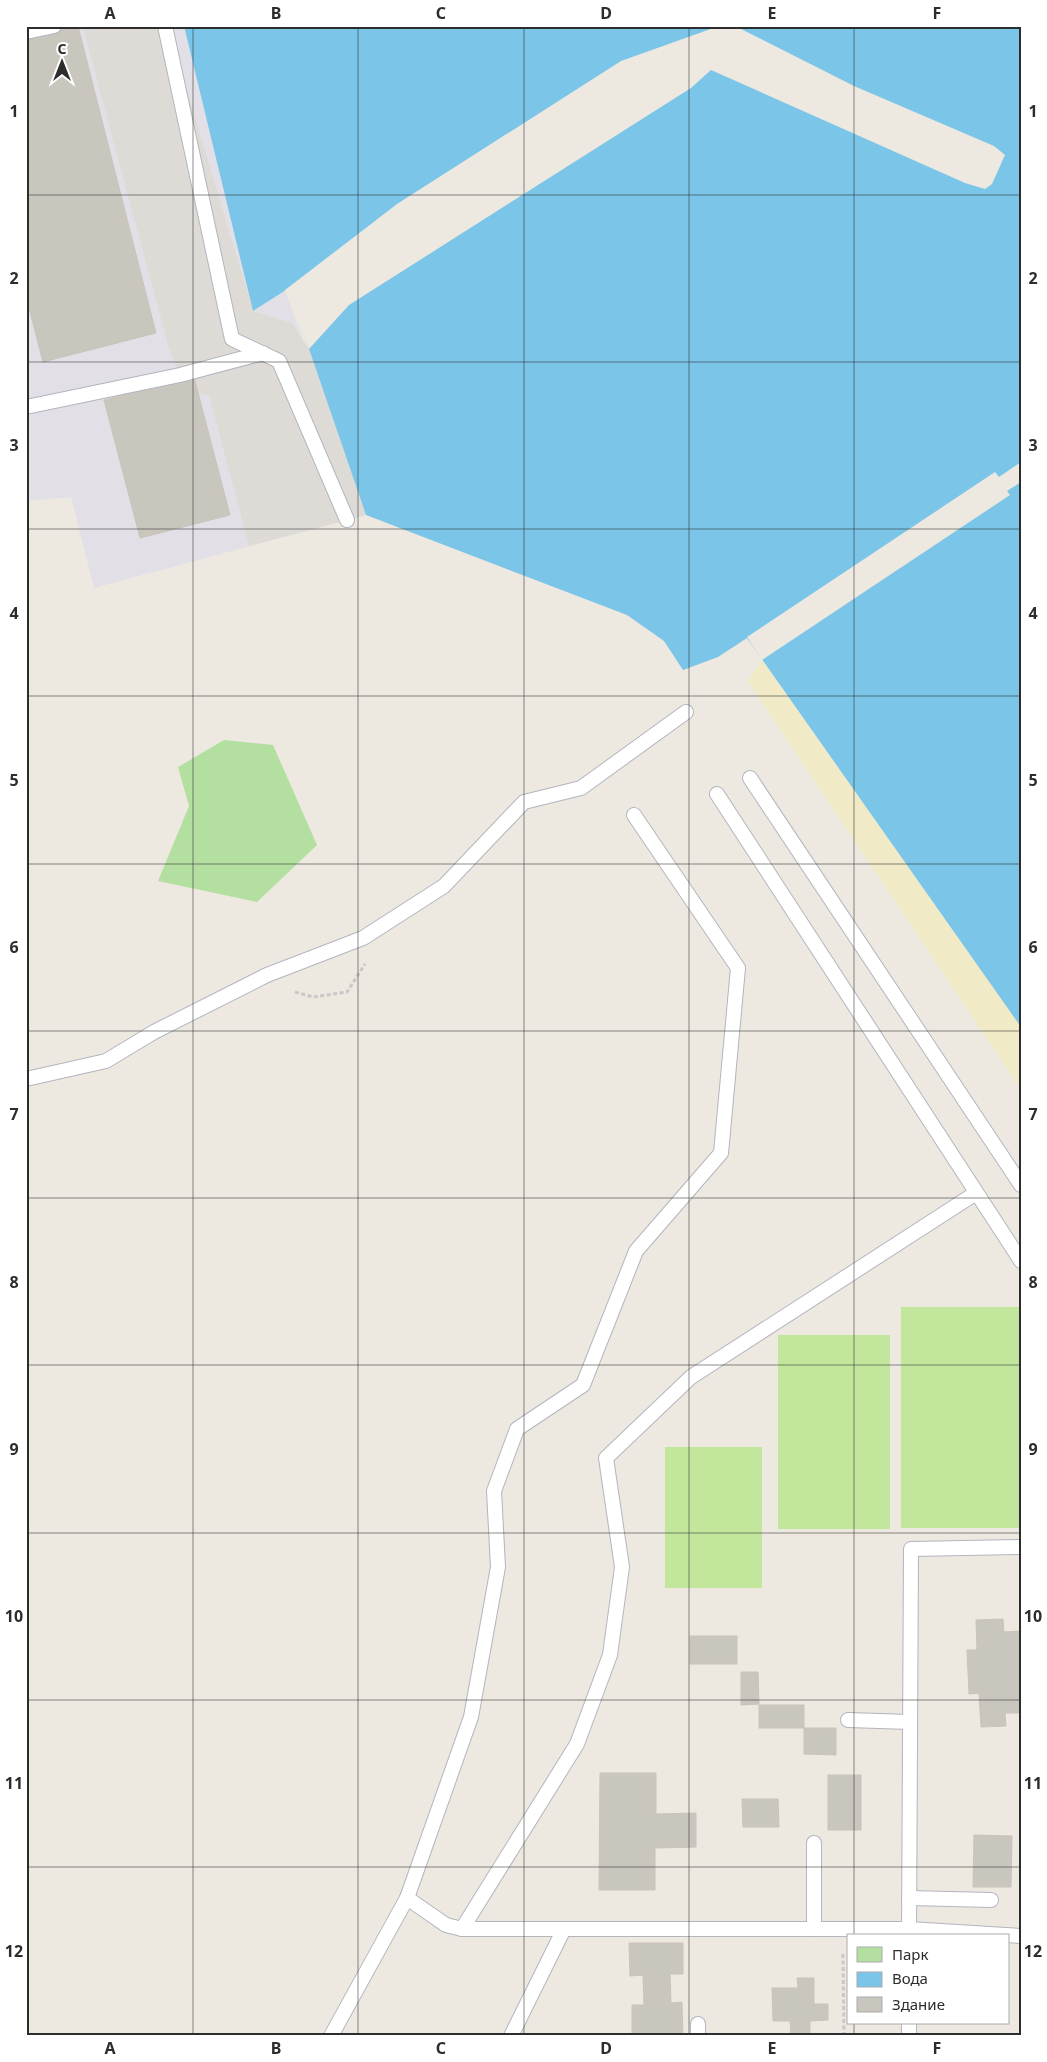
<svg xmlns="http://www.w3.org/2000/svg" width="1047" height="2062" viewBox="0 0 1047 2062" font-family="'Noto Sans',sans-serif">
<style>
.industrial{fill:#e2e0e6}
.green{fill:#b3e0a0}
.sand{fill:#f0ebc6}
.pitch{fill:#c3e69d}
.plaza{fill:#dedbd7}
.water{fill:#7ac5e8}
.pier{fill:#ede8e0}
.building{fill:#c9c6be;stroke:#c9c4ba}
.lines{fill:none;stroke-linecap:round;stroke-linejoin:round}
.lane-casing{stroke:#b3b5bf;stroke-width:16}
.path{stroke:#c8c8c8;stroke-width:3;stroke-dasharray:4 2.5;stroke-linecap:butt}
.lane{stroke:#fff;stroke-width:14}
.grid{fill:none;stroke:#2d2d2d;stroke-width:1;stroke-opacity:0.55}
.neatline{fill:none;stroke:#2d2d2d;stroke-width:2}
.grid-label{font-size:16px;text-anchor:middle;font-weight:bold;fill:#2d2d2d}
</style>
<rect width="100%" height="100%" fill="#ede8e0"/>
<!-- industrial -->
<path class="industrial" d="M26,26H184L253,311L285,290L366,515L94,588L71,497L26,501Z"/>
<!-- green -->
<path class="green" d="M224,740L273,745L317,845L257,902L158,881L189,806L178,767Z"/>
<!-- sand -->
<path class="sand" d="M762,660L1021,1027V1090L748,681Z"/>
<!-- pitch -->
<g class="pitch">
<rect x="901" y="1307" width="119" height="221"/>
<rect x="778" y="1335" width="112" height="194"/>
<rect x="665" y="1447" width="97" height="141"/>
</g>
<!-- plaza -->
<path class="plaza" d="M65,26H168L253,311L292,323L309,349L366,515L249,546L209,395L185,391L168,345L83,28L65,32Z"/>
<!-- water -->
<path class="water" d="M184,26H1021V1027L747,638L718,657L683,670L664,641L627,615L366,515L309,349L286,290L253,311Z"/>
<!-- pier -->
<g class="pier">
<path d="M719,26H735L854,86L994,146L1005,155L992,184L985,189L965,183L711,70L691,88L349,305L309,349L285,290L397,204L621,61Z"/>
<path d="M1021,462V482L1007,491L1010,495L762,660L747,637L995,472L999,477Z"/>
</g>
<!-- building -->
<g class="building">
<path d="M26,26H78L156,333L43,362L26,296Z"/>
<path d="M194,377L230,515L140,538L104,400Z"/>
<path d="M1003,1619L1004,1632L1021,1631V1713H1005L1006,1726L981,1727L979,1693L969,1694L967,1650H977L976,1620Z"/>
<rect x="690" y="1636" width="47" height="28"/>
<path d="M741,1672H758L759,1704L741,1705Z"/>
<rect x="759" y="1705" width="45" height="23"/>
<path d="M804,1728H836V1755L804,1754Z"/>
<path d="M600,1773H656V1814L696,1813V1847L655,1848V1890H599Z"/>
<rect x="828" y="1775" width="33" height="55"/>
<path d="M742,1799H778L779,1827H743Z"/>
<path d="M974,1835L1012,1836L1011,1887H973Z"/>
<path d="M629,1943H683V1974H670L671,2003L682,2002L683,2036H632V2005H644L643,1975L630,1976Z"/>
<path d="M797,1978H814V2004H828V2020L810,2021V2036H791L790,2021H773L772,1988H798Z"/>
</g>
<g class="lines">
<!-- lane casing -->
<g class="lane-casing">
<g id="lane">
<path d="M165,26L232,339L279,361L347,520"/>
<path d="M26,32L54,26"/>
<path d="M26,407L180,375L263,353"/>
<path d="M750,778L1021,1185"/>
<path d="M717,794L1021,1261"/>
<path d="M26,1079L106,1061L154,1032L267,975L363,938L444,886L524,802L581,788L686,712"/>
<path d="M848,1720L910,1722"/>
<path d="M407,1898L446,1925L462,1929H909L1021,1936"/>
<path d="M909,1898L991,1900"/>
<path d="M462,1929L577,1744L610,1655L622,1567L606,1458L691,1377L976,1193"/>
<path d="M814,1929V1843"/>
<path d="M909,1936L911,1549L1021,1547"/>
<path d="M331,2036L407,1898L471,1717L498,1567L494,1491L517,1429L583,1385L636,1251L721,1153L738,968L634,815"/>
<path d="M511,2036L564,1929"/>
<path d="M698,2036V2024"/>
<path d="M909,2036V2023"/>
</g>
</g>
<!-- path -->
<g class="path">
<path d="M295,992L313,997L347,992L365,964"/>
<path d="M844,2036L843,1955H845"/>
</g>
<!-- lane -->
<use href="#lane" class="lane"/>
</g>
<!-- grid -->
<path class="grid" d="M193,26V2036M358,26V2036M524,26V2036M689,26V2036M854,26V1936M26,195H1021M26,362H1021M26,529H1021M26,696H1021M26,864H1021M26,1031H1021M26,1198H1021M26,1365H1021M26,1533H1021M26,1700H1021M26,1867H1021M854,2023V2036"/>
<!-- border -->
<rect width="1047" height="2062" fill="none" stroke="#ffffff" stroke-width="55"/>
<!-- legend -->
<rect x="847" y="1934" width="162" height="90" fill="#ffffff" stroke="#ababab"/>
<rect x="857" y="1947" width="25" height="15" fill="#b3e0a0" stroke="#ababab"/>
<text x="892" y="1960" font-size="15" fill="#2d2d2d">Парк</text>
<rect x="857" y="1972" width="25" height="15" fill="#7ac5e8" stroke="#ababab"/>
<text x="892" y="1984" font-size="15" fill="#2d2d2d">Вода</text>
<rect x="857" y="1997" width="25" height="15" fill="#c9c6be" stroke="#ababab"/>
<text x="892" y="2010" font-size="15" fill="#2d2d2d">Здание</text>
<!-- north arrow -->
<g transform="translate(62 62)" stroke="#ffffff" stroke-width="4" paint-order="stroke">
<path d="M0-4L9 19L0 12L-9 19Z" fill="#2d2d2d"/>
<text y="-8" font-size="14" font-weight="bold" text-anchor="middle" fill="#2d2d2d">С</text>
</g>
<rect x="28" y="28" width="992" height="2006" class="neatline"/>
<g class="grid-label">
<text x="110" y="19">A</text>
<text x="276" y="19">B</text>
<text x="441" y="19">C</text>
<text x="606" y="19">D</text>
<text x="772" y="19">E</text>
<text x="937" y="19">F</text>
<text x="14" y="117">1</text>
<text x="1033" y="117">1</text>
<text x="14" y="284">2</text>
<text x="1033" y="284">2</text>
<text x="14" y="451">3</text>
<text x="1033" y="451">3</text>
<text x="14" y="619">4</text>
<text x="1033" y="619">4</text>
<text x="14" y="786">5</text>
<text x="1033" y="786">5</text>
<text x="14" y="953">6</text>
<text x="1033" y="953">6</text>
<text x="14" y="1120">7</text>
<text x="1033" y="1120">7</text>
<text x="14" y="1288">8</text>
<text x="1033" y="1288">8</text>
<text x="14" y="1455">9</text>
<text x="1033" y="1455">9</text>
<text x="14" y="1622">10</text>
<text x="1033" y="1622">10</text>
<text x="14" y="1789">11</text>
<text x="1033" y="1789">11</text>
<text x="14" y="1957">12</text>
<text x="1033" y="1957">12</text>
<text x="110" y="2054">A</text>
<text x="276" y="2054">B</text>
<text x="441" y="2054">C</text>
<text x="606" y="2054">D</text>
<text x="772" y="2054">E</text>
<text x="937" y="2054">F</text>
</g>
</svg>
